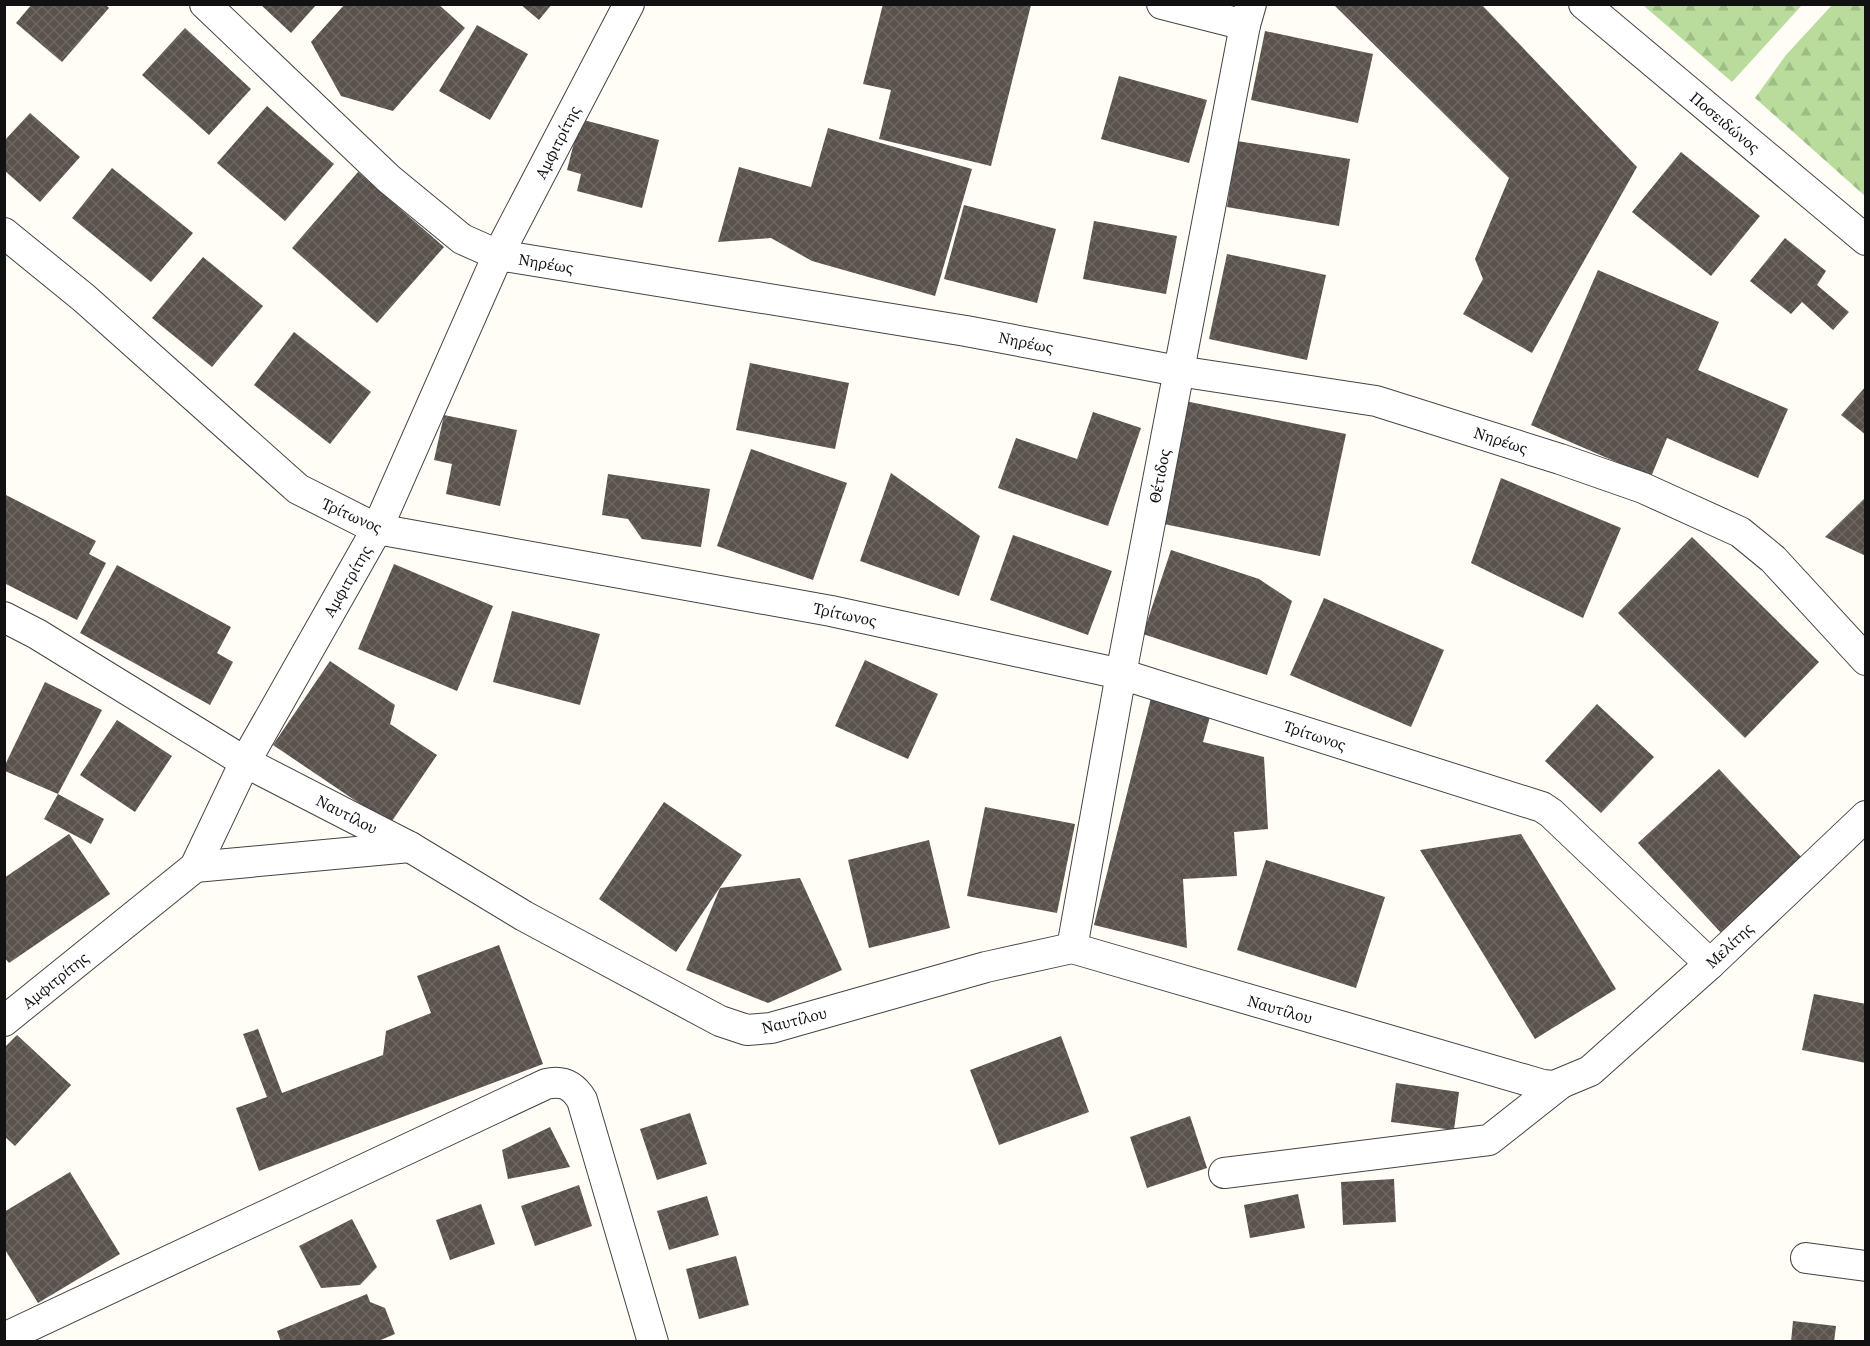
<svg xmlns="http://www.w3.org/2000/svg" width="1870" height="1346" viewBox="0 0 1870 1346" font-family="'Source Serif 4',serif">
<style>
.forest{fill:url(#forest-firs)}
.building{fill:url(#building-cross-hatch)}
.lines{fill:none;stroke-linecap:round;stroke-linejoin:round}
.street-casing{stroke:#444;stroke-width:32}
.street{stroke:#fff;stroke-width:30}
.labels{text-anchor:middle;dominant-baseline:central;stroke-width:6;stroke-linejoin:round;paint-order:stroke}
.street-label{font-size:16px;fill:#111;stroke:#fff}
</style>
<defs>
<pattern id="forest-firs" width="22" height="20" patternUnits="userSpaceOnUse" patternTransform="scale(1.5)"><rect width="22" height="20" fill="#b9dc9c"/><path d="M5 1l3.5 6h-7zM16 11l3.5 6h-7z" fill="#9ebc85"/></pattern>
<pattern id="building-cross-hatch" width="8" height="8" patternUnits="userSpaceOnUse" patternTransform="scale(1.5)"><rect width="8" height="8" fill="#5a524d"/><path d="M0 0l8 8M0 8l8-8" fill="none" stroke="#6d6662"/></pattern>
</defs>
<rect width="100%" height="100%" fill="#fffdf5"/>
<!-- forest -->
<g class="forest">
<path d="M1833,4L1865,5V196L1755,98L1786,55Z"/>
<path d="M1643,5H1802L1732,82Z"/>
</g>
<!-- building -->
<g class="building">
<path d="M32,4H105L109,8L62,62L16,23Z"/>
<path d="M260,4H317L291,33Z"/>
<path d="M345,4H438L465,28L393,111L341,96L311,42Z"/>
<path d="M520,4H552L539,20Z"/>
<path d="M883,4L1031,5L991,166L879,139L891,90L863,84Z"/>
<path d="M1333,4H1481L1637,167L1532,353L1463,314L1483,279L1475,259L1509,178Z"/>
<path d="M477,25L528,54L490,120L439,91Z"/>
<path d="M185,28L251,89L209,135L142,75Z"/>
<path d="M1265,31L1373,54L1358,123L1251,100Z"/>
<path d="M1119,76L1207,100L1189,163L1101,139Z"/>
<path d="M267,106L334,164L285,221L217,163Z"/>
<path d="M30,113L80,157L40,202L4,170V141Z"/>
<path d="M580,119L659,140L642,208L577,191L581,174L567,170Z"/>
<path d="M828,128L972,169L935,296L812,261L771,238L718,242L739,167L811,187Z"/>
<path d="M1237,141L1350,159L1339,226L1227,207Z"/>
<path d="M1681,152L1760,216L1711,276L1632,212Z"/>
<path d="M112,168L193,233L151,282L72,218Z"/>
<path d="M358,172L444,247L377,323L292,248Z"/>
<path d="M964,205L1056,229L1037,303L944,279Z"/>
<path d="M1094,221L1177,236L1166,294L1083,279Z"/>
<path d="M1785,238L1826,271L1817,285L1849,312L1833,330L1802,302L1791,314L1750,281Z"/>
<path d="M1227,254L1326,275L1307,360L1209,339Z"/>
<path d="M203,257L263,306L212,367L152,318Z"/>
<path d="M1598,270L1719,322L1698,370L1788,409L1758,478L1667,438L1651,477L1531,425Z"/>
<path d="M294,332L371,392L330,444L254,385Z"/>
<path d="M750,363L849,383L835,449L736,430Z"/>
<path d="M1866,386V435L1841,415Z"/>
<path d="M1185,401L1346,434L1320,556L1159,523Z"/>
<path d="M1093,412L1141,428L1108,526L998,488L1016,438L1077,459Z"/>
<path d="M444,415L517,430L500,506L446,494L452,464L434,460Z"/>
<path d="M751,449L847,483L813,580L717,546Z"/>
<path d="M891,473L980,536L959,596L860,561Z"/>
<path d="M608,474L710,489L701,547L642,539L628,519L602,515Z"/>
<path d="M1501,478L1621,528L1583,618L1471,563Z"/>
<path d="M4,494L96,541L89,554L106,563L77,620L4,583Z"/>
<path d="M1866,497V556L1825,537Z"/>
<path d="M1013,535L1112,571L1088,635L990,600Z"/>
<path d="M1692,537L1819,662L1745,738L1618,613Z"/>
<path d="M1171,550L1259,579L1292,601L1267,675L1143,634Z"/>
<path d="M394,564L493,606L457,691L358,649Z"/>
<path d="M117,565L231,627L217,653L233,662L210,705L80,633Z"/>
<path d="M1324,598L1444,650L1411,727L1290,675Z"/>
<path d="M512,611L600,634L580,705L493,682Z"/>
<path d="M865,660L938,694L908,759L835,726Z"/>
<path d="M330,661L395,705L390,724L437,755L390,824L273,745Z"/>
<path d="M45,682L102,710L58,794L5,771V765Z"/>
<path d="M1151,698L1211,713L1203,742L1264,757L1268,829L1234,832L1237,876L1183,879L1187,948L1094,925Z"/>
<path d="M1597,704L1654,757L1601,813L1545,761Z"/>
<path d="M117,720L172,756L135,812L80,775Z"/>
<path d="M1719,769L1804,860L1723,935L1638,843Z"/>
<path d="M58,794L104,819L91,844L44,819Z"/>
<path d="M664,802L742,855L676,952L599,899Z"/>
<path d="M985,807L1075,824L1057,913L967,896Z"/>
<path d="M69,834L110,894L9,963L4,957V878Z"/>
<path d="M1521,834L1616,989L1535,1039L1420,850Z"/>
<path d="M929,840L950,928L869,948L848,860Z"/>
<path d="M1266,860L1385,897L1356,988L1237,950Z"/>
<path d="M800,878L842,970L768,1003L686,970L720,888Z"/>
<path d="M499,945L543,1064L259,1171L236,1108L267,1097L243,1034L258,1029L282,1093L383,1055L386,1031L431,1013L417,976Z"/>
<path d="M1814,994L1866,1004V1063L1802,1050Z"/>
<path d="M17,1035L71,1085L15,1146L4,1136V1048Z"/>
<path d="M1061,1036L1089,1112L999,1145L970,1070Z"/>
<path d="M1396,1083L1459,1092L1454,1130L1391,1122Z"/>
<path d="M690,1113L707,1164L657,1180L640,1129Z"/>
<path d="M1190,1116L1207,1168L1147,1188L1130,1137Z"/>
<path d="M550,1127L570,1167L508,1179L502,1150Z"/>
<path d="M70,1172L120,1254L38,1303L4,1248V1212Z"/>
<path d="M1394,1179L1396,1222L1343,1225L1341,1182Z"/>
<path d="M579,1185L592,1226L535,1246L521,1206Z"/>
<path d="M1298,1194L1305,1228L1250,1238L1244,1205Z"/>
<path d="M707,1196L719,1235L669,1250L657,1211Z"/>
<path d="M481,1204L495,1244L450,1260L436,1220Z"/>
<path d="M352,1219L377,1267L360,1285L321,1288L299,1246Z"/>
<path d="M736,1256L749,1305L699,1319L686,1269Z"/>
<path d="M367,1294L370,1302L385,1308L395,1334L376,1342H281L277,1331Z"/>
<path d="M1793,1321L1836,1326L1834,1342H1791Z"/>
</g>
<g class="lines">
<!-- street casing -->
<g class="street-casing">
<g id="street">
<path d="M205,4L389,179L462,239L498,255L966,331L1178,371L1376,401L1560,459L1643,488L1740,532L1773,559L1866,660"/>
<path d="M1162,4L1245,25"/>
<path d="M1584,4L1866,240"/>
<path d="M4,233L84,298L298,489L377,529L831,611L1121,674L1542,807L1551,813L1710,964"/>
<path d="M4,617L37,634L245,762L410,847L524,916L720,1021L747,1030L771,1028L986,967L1072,948L1543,1085L1554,1086L1590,1071L1710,964L1866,816"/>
<path d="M195,867L410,847"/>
<path d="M1072,948L1121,674L1245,25L1251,4"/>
<path d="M4,1021L195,867L245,762L377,529L498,255L629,4"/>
<path d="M1224,1173L1489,1140L1560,1084"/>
<path d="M1806,1258L1866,1266"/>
<path d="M4,1338L546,1084C563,1080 573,1085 582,1100L653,1342"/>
</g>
</g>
<!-- street -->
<use href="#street" class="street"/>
</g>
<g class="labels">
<!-- street labels -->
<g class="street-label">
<text transform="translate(1725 122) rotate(40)">Ποσειδώνος</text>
<text transform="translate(557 142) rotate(-63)">Αμφιτρίτης</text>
<text transform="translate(546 263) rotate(9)">Νηρέως</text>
<text transform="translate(1026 342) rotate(11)">Νηρέως</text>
<text transform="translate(1501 440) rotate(18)">Νηρέως</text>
<text transform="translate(1159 476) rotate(-79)">Θέτιδος</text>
<text transform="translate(352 515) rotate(24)">Τρίτωνος</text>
<text transform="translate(347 581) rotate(-60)">Αμφιτρίτης</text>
<text transform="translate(845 614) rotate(12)">Τρίτωνος</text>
<text transform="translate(1315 735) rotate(18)">Τρίτωνος</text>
<text transform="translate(347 814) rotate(27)">Ναυτίλου</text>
<text transform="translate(1729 945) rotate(-43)">Μελίτης</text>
<text transform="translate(55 980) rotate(-39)">Αμφιτρίτης</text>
<text transform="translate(1280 1009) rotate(16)">Ναυτίλου</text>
<text transform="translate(794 1020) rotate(-14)">Ναυτίλου</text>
</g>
</g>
<!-- border -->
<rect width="1870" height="1346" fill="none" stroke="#111111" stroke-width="12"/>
</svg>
